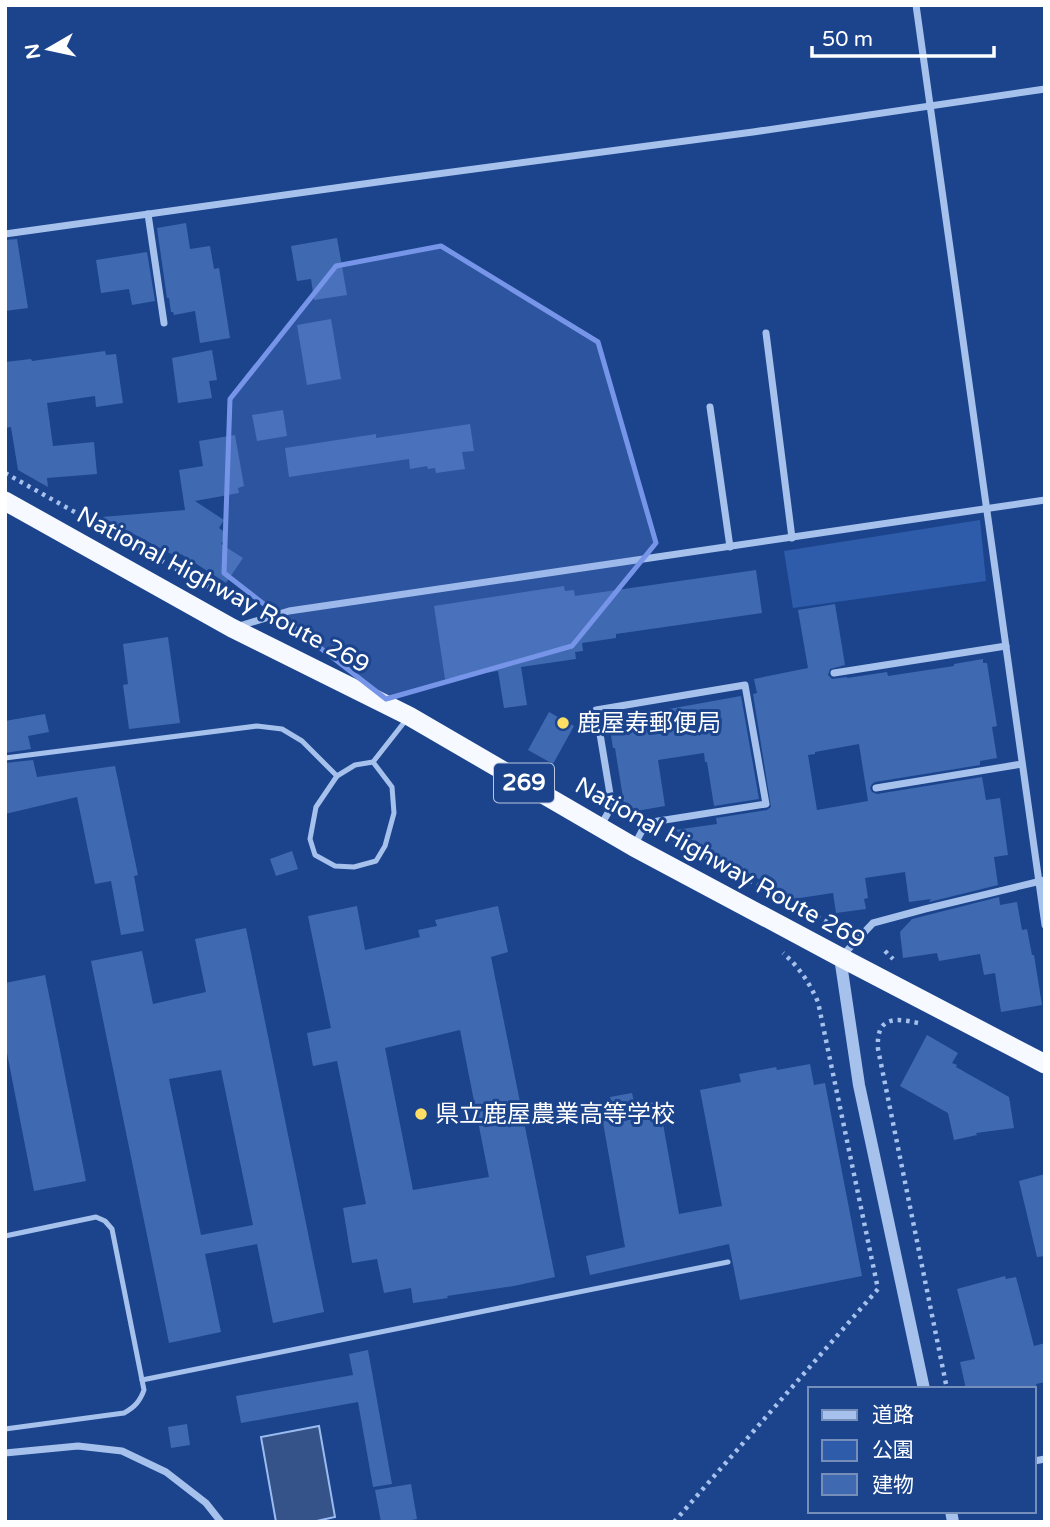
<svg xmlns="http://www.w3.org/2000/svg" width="1050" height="1527" viewBox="0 0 1050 1527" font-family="'Varela Round','Noto Sans JP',sans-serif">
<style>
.green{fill:#2f5caa}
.water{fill:#355388;stroke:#9abbef;stroke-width:2}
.building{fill:#3f6ab2;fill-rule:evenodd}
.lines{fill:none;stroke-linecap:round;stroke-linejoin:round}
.path{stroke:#a7c1ed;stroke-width:4.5;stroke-dasharray:3.5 5;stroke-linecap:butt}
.service{stroke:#a7c1ed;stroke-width:5}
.minor{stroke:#a7c1ed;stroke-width:7}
.tertiary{stroke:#a7c1ed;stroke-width:12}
.trunk{stroke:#f6f9ff;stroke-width:19}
.marked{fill:#7795e8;fill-opacity:0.2;stroke:#7795e8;stroke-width:5;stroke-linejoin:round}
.poi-dot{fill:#fede64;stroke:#1b448c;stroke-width:2.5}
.labels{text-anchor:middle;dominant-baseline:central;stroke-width:6;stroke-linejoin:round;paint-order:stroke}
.shield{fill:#1b448c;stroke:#bbc7dc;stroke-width:2}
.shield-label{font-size:23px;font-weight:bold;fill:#fff}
.street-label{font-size:24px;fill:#fff;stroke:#1b448c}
.poi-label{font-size:24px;fill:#fff;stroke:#1b448c;text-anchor:start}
</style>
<rect width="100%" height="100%" fill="#1b448c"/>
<!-- green -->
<path class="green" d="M980,520L986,581L793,608L784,551Z"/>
<!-- water -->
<path class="water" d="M319,1426L335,1517L312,1522H276L261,1437Z"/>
<!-- building -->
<g class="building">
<path d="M186,223L190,249L210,246L214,269L219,268L230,338L200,343L195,311L174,315L173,312H171L169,298H167L157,228Z"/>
<path d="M337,238L347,295L314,300L311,279L297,281L291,246Z"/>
<path d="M17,239L28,308L5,311V240Z"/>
<path d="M147,252L155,301L132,305L129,289L101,293L96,260Z"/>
<path d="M331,319L341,379L307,385L297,325Z"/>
<path d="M212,350L217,380L209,381L212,398L178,403L172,358Z"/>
<path d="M105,351L106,355L116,354L123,403L96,407L95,396L47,403L53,446L94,442L97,474L47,478L48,487L18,470L11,427L5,428V362L31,359L32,361Z"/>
<path d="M283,410L287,436L257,441L252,415Z"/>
<path d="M470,424L474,451L462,452L465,469L436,473L435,468L428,469L427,466L410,469L409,459L289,477L285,448L376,434V438Z"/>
<path d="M235,435L244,486L238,488L239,493L195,501L224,520L219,528L227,534L221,544L243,558L226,583L181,554L173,555L102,517L185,510L179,470L203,466L199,441Z"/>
<path d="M756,570L762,613L616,634V638L582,643L583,651L575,652L576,659L521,667L527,705L504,708L498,671L445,679L434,606L564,586L565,591L574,590L575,596Z"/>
<path d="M835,604L845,665L830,669L828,675L832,679L847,677V678L887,672L888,676L954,666V664L983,659V663H987L997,726L992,727L997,758L980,761V765L875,782L872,784L870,788L872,792L877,794L982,777L986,800L1000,798L1008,855L994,857L998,885L929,902L931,899L909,902L905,872L865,878L868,898L864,899L866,909L836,913L833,893L793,899L740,868L739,869L675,830L717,824L716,818L767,810L771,807L753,694L757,693L754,679L808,668L798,610ZM859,744L868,801L817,810L808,755L815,754V752Z"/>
<path d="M168,637L180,723L129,729L123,685L128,684L123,644Z"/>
<path d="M741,696L759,799L714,806L707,762H705L704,753L658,760L665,806L636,811L624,804L615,748H613L609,723L653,716L652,712Z"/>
<path d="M549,712L574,726L553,764L528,750Z"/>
<path d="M45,714L49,732L28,736L31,749L5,753V721Z"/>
<path d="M33,760L37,777L115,766L138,875L134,876L144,931L121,935L111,881L95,884L77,797L5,814V763Z"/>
<path d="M292,851L298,869L276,876L270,859Z"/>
<path d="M999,897L1000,905L1017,902L1022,930L1027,929L1032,955H1034L1042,1005L1001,1012L995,973L984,975L980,954L939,961L937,953L903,958L900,932L912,919Z"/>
<path d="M357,906L365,950L420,937L418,930L437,926L435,920L498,906L508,952L491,957L555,1277L514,1286L447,1296L448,1298L413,1303L411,1288L384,1293L377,1259L352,1263L343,1208L366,1204L337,1061L313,1066L307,1033L331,1028L308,916ZM460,1030L489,1177L413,1190L385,1048Z"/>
<path d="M246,928L324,1312L273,1323L257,1244L205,1254L221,1332L169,1343L91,961L142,951L153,1004L206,992L195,939ZM221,1070L253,1225L201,1235L169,1079Z"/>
<path d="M45,975L86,1181L34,1191L5,1043V983Z"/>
<path d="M927,1035L958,1053L952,1063L957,1065L956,1067L1009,1097L1014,1128L976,1133L977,1135L954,1140L948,1113L900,1086Z"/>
<path d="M810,1064L814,1085L825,1083L862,1276L740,1300L729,1244L590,1275L586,1256L625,1247L601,1111L613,1109L610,1097L632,1093L635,1106L659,1101L679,1214L722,1206L700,1090L741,1082L739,1074L776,1067L777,1070Z"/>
<path d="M1045,1174V1256L1037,1257L1019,1181Z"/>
<path d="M1005,1276L1006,1279L1016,1277L1034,1346L1045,1343V1382L1036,1384L1037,1389H966L960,1362L975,1359L957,1289Z"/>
<path d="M368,1350L392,1484L373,1487L358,1402L241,1423L236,1396L353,1375L349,1354Z"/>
<path d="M187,1424L190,1445L171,1448L168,1427Z"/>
<path d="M411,1484L417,1519L401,1522H381L375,1490Z"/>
</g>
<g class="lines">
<!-- path -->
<g class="path">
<path d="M5,473L239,604"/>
<path d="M667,836L827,922"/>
<path d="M885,951L893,959"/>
<path d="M918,1023C892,1017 876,1018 878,1049L947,1389"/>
<path d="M674,1522L878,1289L818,1002C809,982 799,967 783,953"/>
</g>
<!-- service -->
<g class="service">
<path d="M5,758L257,726L282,729L302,741L337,776L355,765L373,762L406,720"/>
<path d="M337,776L316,807L310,839L315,855L335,866L354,867L376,861L385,846L394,813L392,787L373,762"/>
<path d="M5,1236L96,1217L105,1221L112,1229L144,1390C140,1401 135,1407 124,1413L5,1429"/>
<path d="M142,1380L728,1262"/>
</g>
<!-- minor -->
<g class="minor">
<path d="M916,5L1045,925"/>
<path d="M148,214L164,323"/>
<path d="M5,234L392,180L753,132L1045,89"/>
<path d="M766,333L792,538"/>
<path d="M710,407L730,547"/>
<path d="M236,627L289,611L1045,500"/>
<path d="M834,673L1006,646"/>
<path d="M876,788L1022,764"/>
<path d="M601,825L612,806L596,710L745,685L766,804L646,823L634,846"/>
<path d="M841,957L873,923L925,909L1045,880"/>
<path d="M5,1453L78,1446L122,1451L166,1472L206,1503L221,1522"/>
<path d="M1034,1461L1045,1459"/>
</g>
<!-- tertiary -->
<g class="tertiary">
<path d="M840,957L859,1085L924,1389"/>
<path d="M951,1511L953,1522"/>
</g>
<!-- trunk -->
<path class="trunk" d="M5,501L232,628L409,716L634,847L840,957L1045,1064"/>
</g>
<!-- marked area -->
<path class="marked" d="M441,246L598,342L656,543L572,646L386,699L224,573L230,399L336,266Z"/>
<!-- markers -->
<g class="poi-dot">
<circle cx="563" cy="723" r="7"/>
<circle cx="421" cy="1114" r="7"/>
</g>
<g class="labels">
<!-- shield labels -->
<rect class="shield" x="494" y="763.5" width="60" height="39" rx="5"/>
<g class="shield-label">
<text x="524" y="783">269</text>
</g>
<!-- street labels -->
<g class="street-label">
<text transform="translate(223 590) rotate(28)">National Highway Route 269</text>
<text transform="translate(720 863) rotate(29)">National Highway Route 269</text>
</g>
<!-- poi labels -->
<g class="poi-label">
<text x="577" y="723">鹿屋寿郵便局</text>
<text x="435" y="1114">県立鹿屋農業高等学校</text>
</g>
</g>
<!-- border -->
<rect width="1050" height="1527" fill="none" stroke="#ffffff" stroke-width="14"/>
<!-- legend -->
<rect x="808" y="1387" width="228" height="126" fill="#1b448c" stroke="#768fba" stroke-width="2"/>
<rect x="822" y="1410" width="35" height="10" fill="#a7c1ed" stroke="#768fba" stroke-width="2"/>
<text x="872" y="1422" font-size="21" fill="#ffffff">道路</text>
<rect x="822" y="1440" width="35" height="21" fill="#2f5caa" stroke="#768fba" stroke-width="2"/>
<text x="872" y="1457" font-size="21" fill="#ffffff">公園</text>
<rect x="822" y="1474" width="35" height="21" fill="#3f6ab2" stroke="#768fba" stroke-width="2"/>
<text x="872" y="1492" font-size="21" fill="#ffffff">建物</text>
<!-- north arrow -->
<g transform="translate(49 49) rotate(261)" stroke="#1b448c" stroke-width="5" paint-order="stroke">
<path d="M0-5L12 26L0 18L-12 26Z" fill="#ffffff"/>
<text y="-10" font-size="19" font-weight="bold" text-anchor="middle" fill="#ffffff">N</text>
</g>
<!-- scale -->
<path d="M812 46v10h182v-10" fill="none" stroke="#ffffff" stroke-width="3.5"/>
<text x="822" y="46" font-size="21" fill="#ffffff" stroke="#1b448c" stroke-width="5" paint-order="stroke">50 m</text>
</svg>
